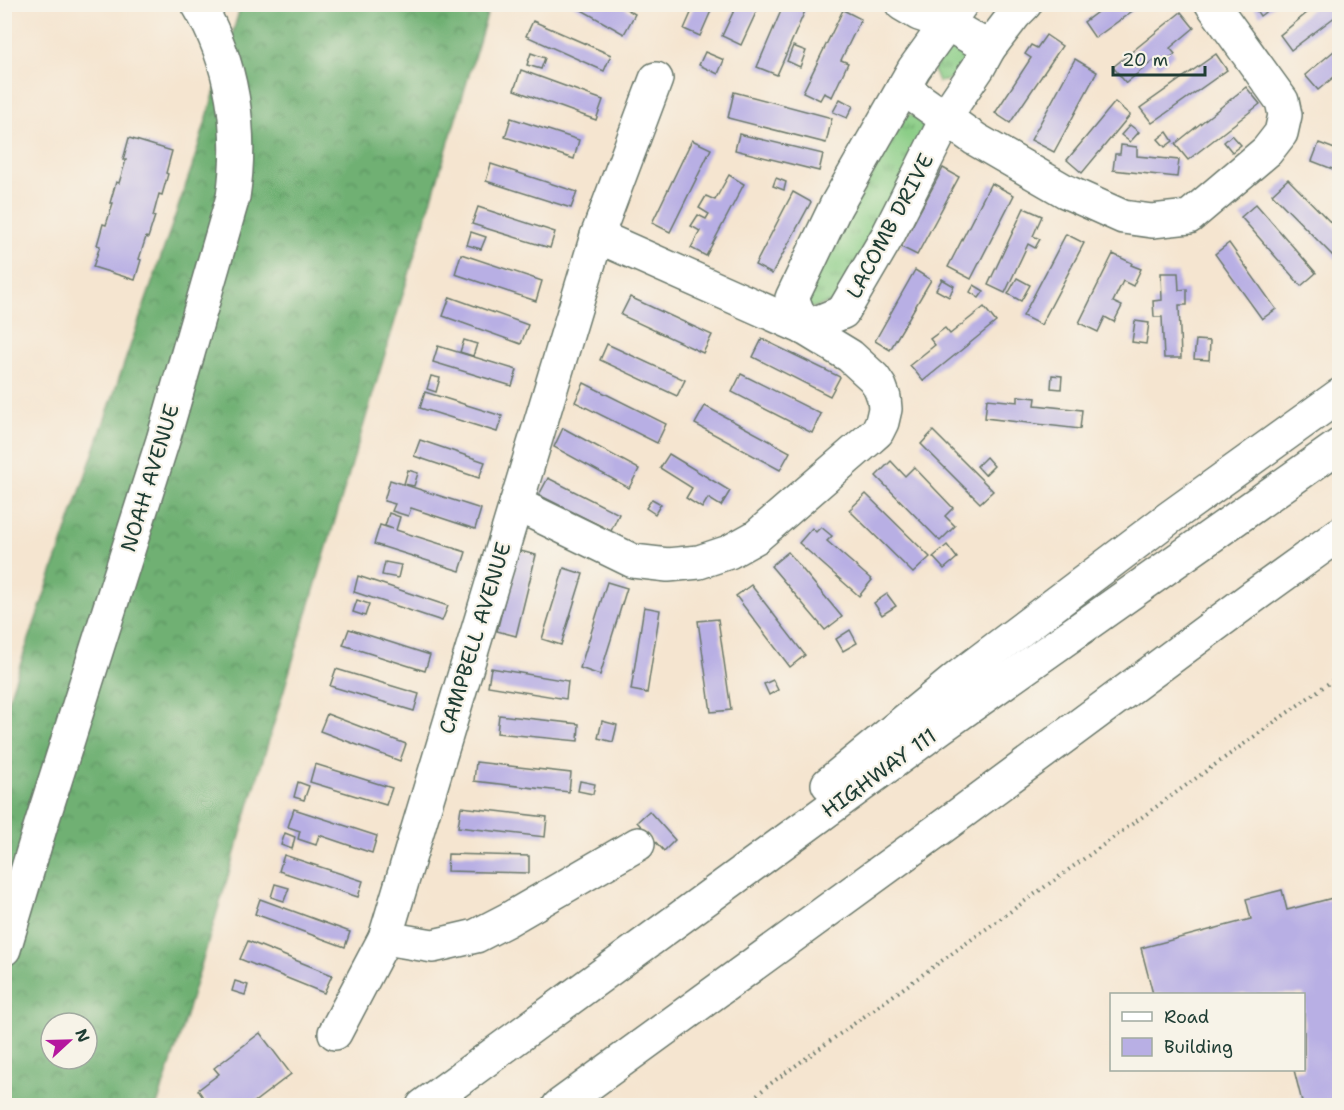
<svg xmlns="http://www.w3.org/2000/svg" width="1344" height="1110" viewBox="0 0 1344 1110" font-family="'Shantell Sans',sans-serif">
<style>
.grass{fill:url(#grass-tufts);stroke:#54855d;stroke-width:1.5}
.forest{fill:url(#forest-crowns);stroke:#477654;stroke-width:1.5;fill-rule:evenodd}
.building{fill:#b8afe4}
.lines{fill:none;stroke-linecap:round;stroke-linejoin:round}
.minor-casing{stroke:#6a786b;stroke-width:36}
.highway-casing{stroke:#6a786b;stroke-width:36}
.path{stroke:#6a786b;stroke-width:4;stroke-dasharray:1.5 4.5;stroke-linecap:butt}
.minor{stroke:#fff;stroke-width:33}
.highway{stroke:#fff;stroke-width:33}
.labels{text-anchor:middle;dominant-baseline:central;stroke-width:4.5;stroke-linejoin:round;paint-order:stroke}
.street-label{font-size:21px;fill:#1f3d34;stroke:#f7f3e8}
</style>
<defs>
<pattern id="grass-tufts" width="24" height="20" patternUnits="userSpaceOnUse" patternTransform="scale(1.5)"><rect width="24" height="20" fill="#8acd86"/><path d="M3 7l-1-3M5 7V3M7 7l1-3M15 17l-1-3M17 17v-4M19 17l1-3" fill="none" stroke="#70a86e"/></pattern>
<pattern id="forest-crowns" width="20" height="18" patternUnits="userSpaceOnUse" patternTransform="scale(1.5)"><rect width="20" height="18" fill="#6fb073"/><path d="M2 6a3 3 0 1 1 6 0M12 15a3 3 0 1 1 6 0" fill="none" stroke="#5b905f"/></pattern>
</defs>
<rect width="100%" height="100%" fill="#f7f3e8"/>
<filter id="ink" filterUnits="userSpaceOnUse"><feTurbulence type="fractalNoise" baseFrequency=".0167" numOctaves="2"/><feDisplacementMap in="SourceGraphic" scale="12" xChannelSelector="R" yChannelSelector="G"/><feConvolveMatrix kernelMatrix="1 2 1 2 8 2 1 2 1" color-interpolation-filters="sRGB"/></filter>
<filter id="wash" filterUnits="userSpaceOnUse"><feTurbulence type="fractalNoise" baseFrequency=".008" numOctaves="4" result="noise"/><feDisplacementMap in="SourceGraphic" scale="24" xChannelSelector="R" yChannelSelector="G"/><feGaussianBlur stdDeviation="1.35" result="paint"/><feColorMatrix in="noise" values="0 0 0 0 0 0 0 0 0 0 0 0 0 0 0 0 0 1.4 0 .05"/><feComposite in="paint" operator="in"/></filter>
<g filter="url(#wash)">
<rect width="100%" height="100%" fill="#f5e5d0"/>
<!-- grass -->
<g class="grass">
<path d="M952,40L968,55L957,73L949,80L939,82L933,71Z"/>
<path d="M907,114C923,118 925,118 928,134L842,299L809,309L802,298Z"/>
</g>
<!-- forest -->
<path class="forest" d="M241,5H490L178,1042L157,1105L5,1106V709L192,167ZM51,1023H87V1059H51Z"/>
<g id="blocks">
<!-- building -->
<g class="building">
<path d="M571,4H618L635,14L624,34Z"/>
<path d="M695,4H714L700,36L684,29Z"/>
<path d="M737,4H760L741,45L722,36Z"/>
<path d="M784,4H808L777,75L757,67Z"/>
<path d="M1108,4H1142L1095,38L1084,22Z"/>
<path d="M1252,4H1276L1260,16Z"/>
<path d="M1318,4H1340V13L1291,50L1280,35Z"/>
<path d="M843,10L861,19L841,60L848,63L832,97L824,93L820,100L803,92Z"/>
<path d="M1181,12L1194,28L1170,48L1175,54L1159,67L1154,60L1126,83L1113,67Z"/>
<path d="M533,21L611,55L604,71L526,36Z"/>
<path d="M1046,35L1062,46L1010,123L995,113L1031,58L1025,54L1031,45L1037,48Z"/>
<path d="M793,46L806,51L800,67L787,61Z"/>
<path d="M1340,46V72L1318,90L1305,75Z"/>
<path d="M705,52L724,60L718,74L699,65Z"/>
<path d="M531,53L545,58L541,69L527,65Z"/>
<path d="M1216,54L1227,70L1152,123L1140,108Z"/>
<path d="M1075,59L1097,72L1054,152L1031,140Z"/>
<path d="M521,70L603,100L596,120L514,90Z"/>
<path d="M1246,87L1260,104L1188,160L1175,144Z"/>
<path d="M734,92L832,118L826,143L728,118Z"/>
<path d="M840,99L853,106L847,118L833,112Z"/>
<path d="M1115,102L1130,115L1082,173L1067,160Z"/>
<path d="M511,118L579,140L574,159L505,137Z"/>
<path d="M1130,125L1139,132L1130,142L1121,135Z"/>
<path d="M1167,132L1173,141L1165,147L1158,139Z"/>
<path d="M739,134L823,154L819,171L735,150Z"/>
<path d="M1232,135L1241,145L1232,152L1224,142Z"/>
<path d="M129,138L172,151L166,173L168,174L162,195L159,194L153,216H155L148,238L146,237L139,259L141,260L135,280L93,267L100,246L97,245L103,224L106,225L113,203H110L116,182L119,183L126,160H123Z"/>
<path d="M692,140L711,149L670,232L652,223Z"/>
<path d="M1319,143L1340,151V172L1312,161Z"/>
<path d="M1121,145L1137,147V156L1179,160L1177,177L1113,170L1115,154H1120Z"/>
<path d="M491,164L577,192L571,208L486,181Z"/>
<path d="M943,168L959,177L917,255L901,247Z"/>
<path d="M729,175L744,184L706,256L691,248L700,231L691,226L698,215L706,219L709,214L699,208L706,196L715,200Z"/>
<path d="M776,178L786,182L784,190L773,186Z"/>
<path d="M1288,179L1340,232V256L1336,259L1272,194Z"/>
<path d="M991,183L1014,195L971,279L948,267Z"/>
<path d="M793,192L811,202L772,274L755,265Z"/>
<path d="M1256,204L1316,273L1301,286L1241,217Z"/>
<path d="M478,207L555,232L550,248L472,224Z"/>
<path d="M1024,208L1042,216L1033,236L1040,239L1035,248L1028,244L1005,293L988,285Z"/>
<path d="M471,232L486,237L481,249L467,245Z"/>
<path d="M1066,234L1084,243L1041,325L1023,316Z"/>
<path d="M1229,243L1276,309L1262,319L1215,254Z"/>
<path d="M461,254L542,281L536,301L455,274Z"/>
<path d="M1113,254L1132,263L1131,265L1141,269L1133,286L1123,281L1113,302L1122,306L1114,322L1105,317L1098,332L1079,323Z"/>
<path d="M915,270L931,280L890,350L875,341Z"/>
<path d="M1161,273H1178L1179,290L1187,289V305H1179L1181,358H1164L1162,317H1154L1153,301L1162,300Z"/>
<path d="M1017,278L1030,285L1021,301L1008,294Z"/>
<path d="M942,279L954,286L949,297L936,290Z"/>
<path d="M974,285L984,291L979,298L970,292Z"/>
<path d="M450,297L528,325L521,344L443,316Z"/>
<path d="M630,297L712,335L703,353L621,315Z"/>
<path d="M984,307L996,322L923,381L910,365L935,345L930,339L945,328L950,334Z"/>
<path d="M1135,321L1149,323L1146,344L1132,342Z"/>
<path d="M762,339L840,377L830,396L753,357Z"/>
<path d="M464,340L477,344L473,356L460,352Z"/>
<path d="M1196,340L1210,341L1209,360L1194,359Z"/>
<path d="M607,344L685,380L677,396L600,360Z"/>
<path d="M438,346L517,370L512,386L433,362Z"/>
<path d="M741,374L821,414L812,433L732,392Z"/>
<path d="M1052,375L1062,376L1061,389L1051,388Z"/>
<path d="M431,376L440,378L436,392L427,389Z"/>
<path d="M584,383L666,424L657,443L575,402Z"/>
<path d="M425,392L502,416L497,432L420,408Z"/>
<path d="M1018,396L1036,398L1035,405L1082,410L1080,429L985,418L987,399L1018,402Z"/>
<path d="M705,406L790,452L780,470L695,424Z"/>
<path d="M563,428L639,469L629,488L554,447Z"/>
<path d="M933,431L993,491L980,503L921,444Z"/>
<path d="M420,440L485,462L479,478L414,456Z"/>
<path d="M669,454L730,491L721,506L708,498L702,508L686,498L692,488L660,468Z"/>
<path d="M986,457L994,466L985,475L977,466Z"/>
<path d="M891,461L905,476L914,467L953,508L945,516L955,526L940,541L876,476Z"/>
<path d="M408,470L418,473L414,486L404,484Z"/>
<path d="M548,478L619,514L611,531L539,495Z"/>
<path d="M390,480L481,509L475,529L411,508L408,516L392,511L395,504L384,501Z"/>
<path d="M866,494L930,557L913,573L849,510Z"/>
<path d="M652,499L661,504L655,514L646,508Z"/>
<path d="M389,513L400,517L396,530L466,552L460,571L374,544L380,525L393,529L385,526Z"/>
<path d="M821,527L832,536L827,541L872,580L859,596L799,543L812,528L816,532Z"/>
<path d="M947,545L957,558L944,569L933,557Z"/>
<path d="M517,550L536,555L516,636L497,631Z"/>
<path d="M788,552L842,617L825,630L771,566Z"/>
<path d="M385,562L401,565L398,578L382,575Z"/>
<path d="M564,568L583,574L561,645L542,639Z"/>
<path d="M358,576L448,606L442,621L354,592Z"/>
<path d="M607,582L627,588L600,675L580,668Z"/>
<path d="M751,585L805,655L790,667L736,596Z"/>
<path d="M887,594L896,606L882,615L874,603Z"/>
<path d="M357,600L369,604L365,616L353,612Z"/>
<path d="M644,607L660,610L647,693L631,690Z"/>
<path d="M718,619L731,710L711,712L698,621Z"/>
<path d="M349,629L430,655L425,671L343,645Z"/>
<path d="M850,630L857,643L843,651L836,639Z"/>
<path d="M491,668L568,681L566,699L488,686Z"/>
<path d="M336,669L419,694L414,711L330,686Z"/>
<path d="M773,680L778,690L769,695L764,684Z"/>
<path d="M327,714L406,744L400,761L320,731Z"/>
<path d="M499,715L579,724L578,741L497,733Z"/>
<path d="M602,721L617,725L613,742L598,738Z"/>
<path d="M476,762L571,773L569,792L474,781Z"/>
<path d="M315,764L392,788L386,805L310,782Z"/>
<path d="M580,781L595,784L593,794L578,791Z"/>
<path d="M298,782L309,786L304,800L294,797Z"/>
<path d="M461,807L547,817L545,837L458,827Z"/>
<path d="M294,809L377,836L372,853L319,835L316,845L298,839L300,831L288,827Z"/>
<path d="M649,811L675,840L664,851L637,822Z"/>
<path d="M285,833L295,837L292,849L281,845Z"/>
<path d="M448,854L529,856V873L447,871Z"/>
<path d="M284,855L363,881L358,897L279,871Z"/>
<path d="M275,884L289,888L284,901L271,897Z"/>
<path d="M1282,890L1287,910L1340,896V1106H1303L1294,1070H1304V994H1153L1141,948L1251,919L1246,899Z"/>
<path d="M260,899L350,932L345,947L255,914Z"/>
<path d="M248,941L332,975L324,993L240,959Z"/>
<path d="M235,981L248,985L245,995L232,991Z"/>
<path d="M260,1033L291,1074L249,1106H243L240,1102L236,1106H209L198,1090L219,1074L214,1068Z"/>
</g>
</g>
</g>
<g filter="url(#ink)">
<use href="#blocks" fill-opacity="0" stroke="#6a786b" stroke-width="1.5"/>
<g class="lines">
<!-- minor casing -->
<g class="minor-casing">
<g id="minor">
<path d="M902,4L919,14L946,23L989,48"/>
<path d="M903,88L975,139L1065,191L1123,217L1152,221L1189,217L1267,151L1281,133L1285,115L1282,101L1212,4"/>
<path d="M804,328L843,312L888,235L955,102L978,68L989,48L1015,14L1025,4"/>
<path d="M804,328L792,298L836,206L914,69L961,4"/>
<path d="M516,504L633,561L668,565L699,562L729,552L756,537L868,440L877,432L882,422L885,409L884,398L880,387L874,378L850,356L804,328L597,236"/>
<path d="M385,938L433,946L476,936L507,920L638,844"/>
<path d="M4,949L40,828L163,440L233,197C243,131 233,62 198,4"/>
<path d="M335,1033L385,938L597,236L656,79"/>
</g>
</g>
<!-- highway casing -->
<g class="highway-casing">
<g id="highway">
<path d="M828,784L961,675L1169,518L1340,395"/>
<path d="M423,1106L941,727L1340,445"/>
<path d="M559,1106L949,822L1254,596L1340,534"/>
</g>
</g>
<!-- path -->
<path class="path" d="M743,1106L770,1084L1340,675"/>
<!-- minor -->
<use href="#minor" class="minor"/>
<!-- highway -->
<use href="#highway" class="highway"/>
</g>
</g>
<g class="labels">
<!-- street labels -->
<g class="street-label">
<text transform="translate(890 226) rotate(-62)">LACOMB DRIVE</text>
<text transform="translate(150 478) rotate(-73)">NOAH AVENUE</text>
<text transform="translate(475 638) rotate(-73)">CAMPBELL AVENUE</text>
<text transform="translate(879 773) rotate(-36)">HIGHWAY 111</text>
</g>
</g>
<!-- margin -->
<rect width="1344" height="1110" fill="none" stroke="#f7f3e8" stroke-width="24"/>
<!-- legend -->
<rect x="1110" y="993" width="195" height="78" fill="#f7f3e8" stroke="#a1aaa0" stroke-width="1.5"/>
<rect x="1122" y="1012" width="30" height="9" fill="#ffffff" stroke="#a1aaa0" stroke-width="1.5"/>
<text x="1164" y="1023" font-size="18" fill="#1f3d34">Road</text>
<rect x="1122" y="1038" width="30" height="18" fill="#b8afe4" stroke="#a1aaa0" stroke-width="1.5"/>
<text x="1164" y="1053" font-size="18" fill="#1f3d34">Building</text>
<!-- north arrow -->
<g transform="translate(69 1041) rotate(68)"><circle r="28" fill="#f7f3e8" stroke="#a1aaa0" stroke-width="1.5"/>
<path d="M0-4.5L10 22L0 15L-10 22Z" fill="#b5179e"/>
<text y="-9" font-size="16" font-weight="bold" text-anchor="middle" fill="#1f3d34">N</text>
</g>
<!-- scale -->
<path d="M1113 66v9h92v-9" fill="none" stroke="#1f3d34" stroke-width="3"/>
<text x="1122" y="66" font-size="18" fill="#1f3d34" stroke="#f7f3e8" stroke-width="4.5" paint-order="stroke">20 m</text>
</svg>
